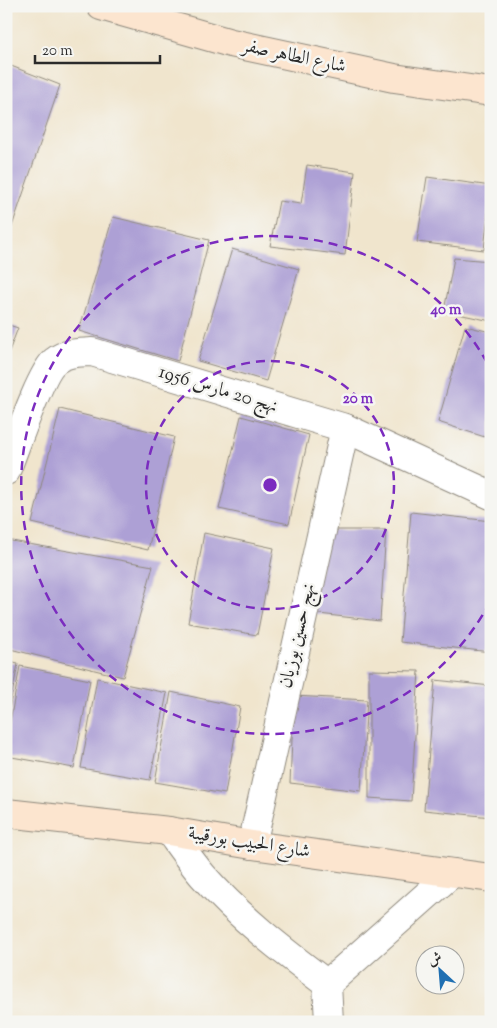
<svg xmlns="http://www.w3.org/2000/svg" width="497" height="1028" viewBox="0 0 497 1028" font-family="'Sorts Mill Goudy',Amiri,serif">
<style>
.building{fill:#ada0d5}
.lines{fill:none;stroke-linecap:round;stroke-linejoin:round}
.street-casing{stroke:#8e887c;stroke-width:30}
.secondary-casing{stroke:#8e887c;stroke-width:30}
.street{stroke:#fff;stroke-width:28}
.secondary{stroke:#fce5cf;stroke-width:28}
.ring{fill:none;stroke:#7b2cbf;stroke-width:2.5;stroke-dasharray:9 6}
.labels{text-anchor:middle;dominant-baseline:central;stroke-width:5;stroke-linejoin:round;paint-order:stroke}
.street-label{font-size:19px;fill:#2b2b2b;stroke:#f6f6f2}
.centre{fill:#7b2cbf;stroke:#f6f6f2;stroke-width:2.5}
.ring-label{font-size:15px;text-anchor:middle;font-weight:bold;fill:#7b2cbf;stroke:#f6f6f2;stroke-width:5;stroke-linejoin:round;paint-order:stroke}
</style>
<rect width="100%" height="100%" fill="#f6f6f2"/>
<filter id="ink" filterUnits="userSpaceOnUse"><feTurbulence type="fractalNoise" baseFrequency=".02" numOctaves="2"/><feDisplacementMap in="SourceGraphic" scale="10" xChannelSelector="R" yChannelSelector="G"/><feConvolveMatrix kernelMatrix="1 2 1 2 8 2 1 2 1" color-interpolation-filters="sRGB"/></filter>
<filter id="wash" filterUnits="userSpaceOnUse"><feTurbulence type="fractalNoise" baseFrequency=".0096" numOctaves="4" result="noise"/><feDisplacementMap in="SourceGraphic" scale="20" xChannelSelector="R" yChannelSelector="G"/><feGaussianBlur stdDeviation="1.12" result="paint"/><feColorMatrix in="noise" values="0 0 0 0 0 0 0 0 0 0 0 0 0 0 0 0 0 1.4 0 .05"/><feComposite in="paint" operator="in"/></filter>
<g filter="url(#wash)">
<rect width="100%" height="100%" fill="#f0e5cd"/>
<g id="blocks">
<!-- building -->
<g class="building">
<path d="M6,64L60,85L7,241H6Z"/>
<path d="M307,165L355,172L345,255L270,246L279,201L301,204Z"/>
<path d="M427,177L491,186L484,250L417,242Z"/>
<path d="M113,217L209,240L178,361L79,331Z"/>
<path d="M232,249L299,269L266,381L198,361Z"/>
<path d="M454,258L491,261V321L444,311Z"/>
<path d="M6,324L18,328L6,359Z"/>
<path d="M465,326L491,332V439L438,422Z"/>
<path d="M60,409L174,437L148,550L32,523Z"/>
<path d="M241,416L309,435L289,524L219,509Z"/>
<path d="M411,512L491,521V652L400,642Z"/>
<path d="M329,530H386L380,621L310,613Z"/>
<path d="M204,533L274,548L257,635L188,623Z"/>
<path d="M6,540L153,566L123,677L6,648Z"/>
<path d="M6,661L18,664L7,719H6Z"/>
<path d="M20,666L90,680L74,768L6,756V744Z"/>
<path d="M369,670L419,671L411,801L369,798Z"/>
<path d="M97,678L167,693L150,780L81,768Z"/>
<path d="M435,680L491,686V817L424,810Z"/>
<path d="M171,692L240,707L225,794L155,782Z"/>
<path d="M294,696L367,700L361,791L290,783Z"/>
</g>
</g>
</g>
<g filter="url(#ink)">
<use href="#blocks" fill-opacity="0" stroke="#8e887c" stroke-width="1"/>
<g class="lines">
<!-- street casing -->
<g class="street-casing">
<g id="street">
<path d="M6,471C14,451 41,371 55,361C66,352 79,353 92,352L345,428L491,495"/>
<path d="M169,831C180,846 191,862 203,876C240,918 283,951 327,984L329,1022"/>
<path d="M252,845L345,428"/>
<path d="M327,984L452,873"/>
</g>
</g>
<!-- secondary casing -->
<g class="secondary-casing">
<g id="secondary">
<path d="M101,6L231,43L394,78L491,92"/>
<path d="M6,813L169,831L252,845L491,878"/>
</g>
</g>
<!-- street -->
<use href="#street" class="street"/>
<!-- secondary -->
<use href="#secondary" class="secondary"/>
</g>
</g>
<!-- distance rings -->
<g class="ring">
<circle cx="270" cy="485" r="124"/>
<path d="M490 602A249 249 0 1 1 490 368"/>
</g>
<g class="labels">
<!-- street labels -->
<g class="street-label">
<text transform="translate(294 57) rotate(12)">شارع الطاهر صفر</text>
<text transform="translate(218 390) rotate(17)">نهج 20 مارس 1956</text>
<text transform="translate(298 636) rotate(-77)">نهج حسين بوزيان</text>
<text transform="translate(249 843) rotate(9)">شارع الحبيب بورقيبة</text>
</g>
</g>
<circle cx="270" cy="485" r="8" class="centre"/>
<g class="ring-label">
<text x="446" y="314">40 m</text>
<text x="358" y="403">20 m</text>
</g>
<!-- margin -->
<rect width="497" height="1028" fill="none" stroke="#f6f6f2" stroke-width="25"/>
<!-- north arrow -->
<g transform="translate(440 970) rotate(334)"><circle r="24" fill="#f6f6f2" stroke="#a5a5a2"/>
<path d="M0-4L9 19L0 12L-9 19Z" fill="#1f6fb2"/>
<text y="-8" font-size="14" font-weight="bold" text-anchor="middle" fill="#2b2b2b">ش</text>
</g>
<!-- scale -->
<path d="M35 55v8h125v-8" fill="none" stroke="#2b2b2b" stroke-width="2.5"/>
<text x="42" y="55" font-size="15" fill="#2b2b2b" stroke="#f6f6f2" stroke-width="4" paint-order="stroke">20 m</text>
</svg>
